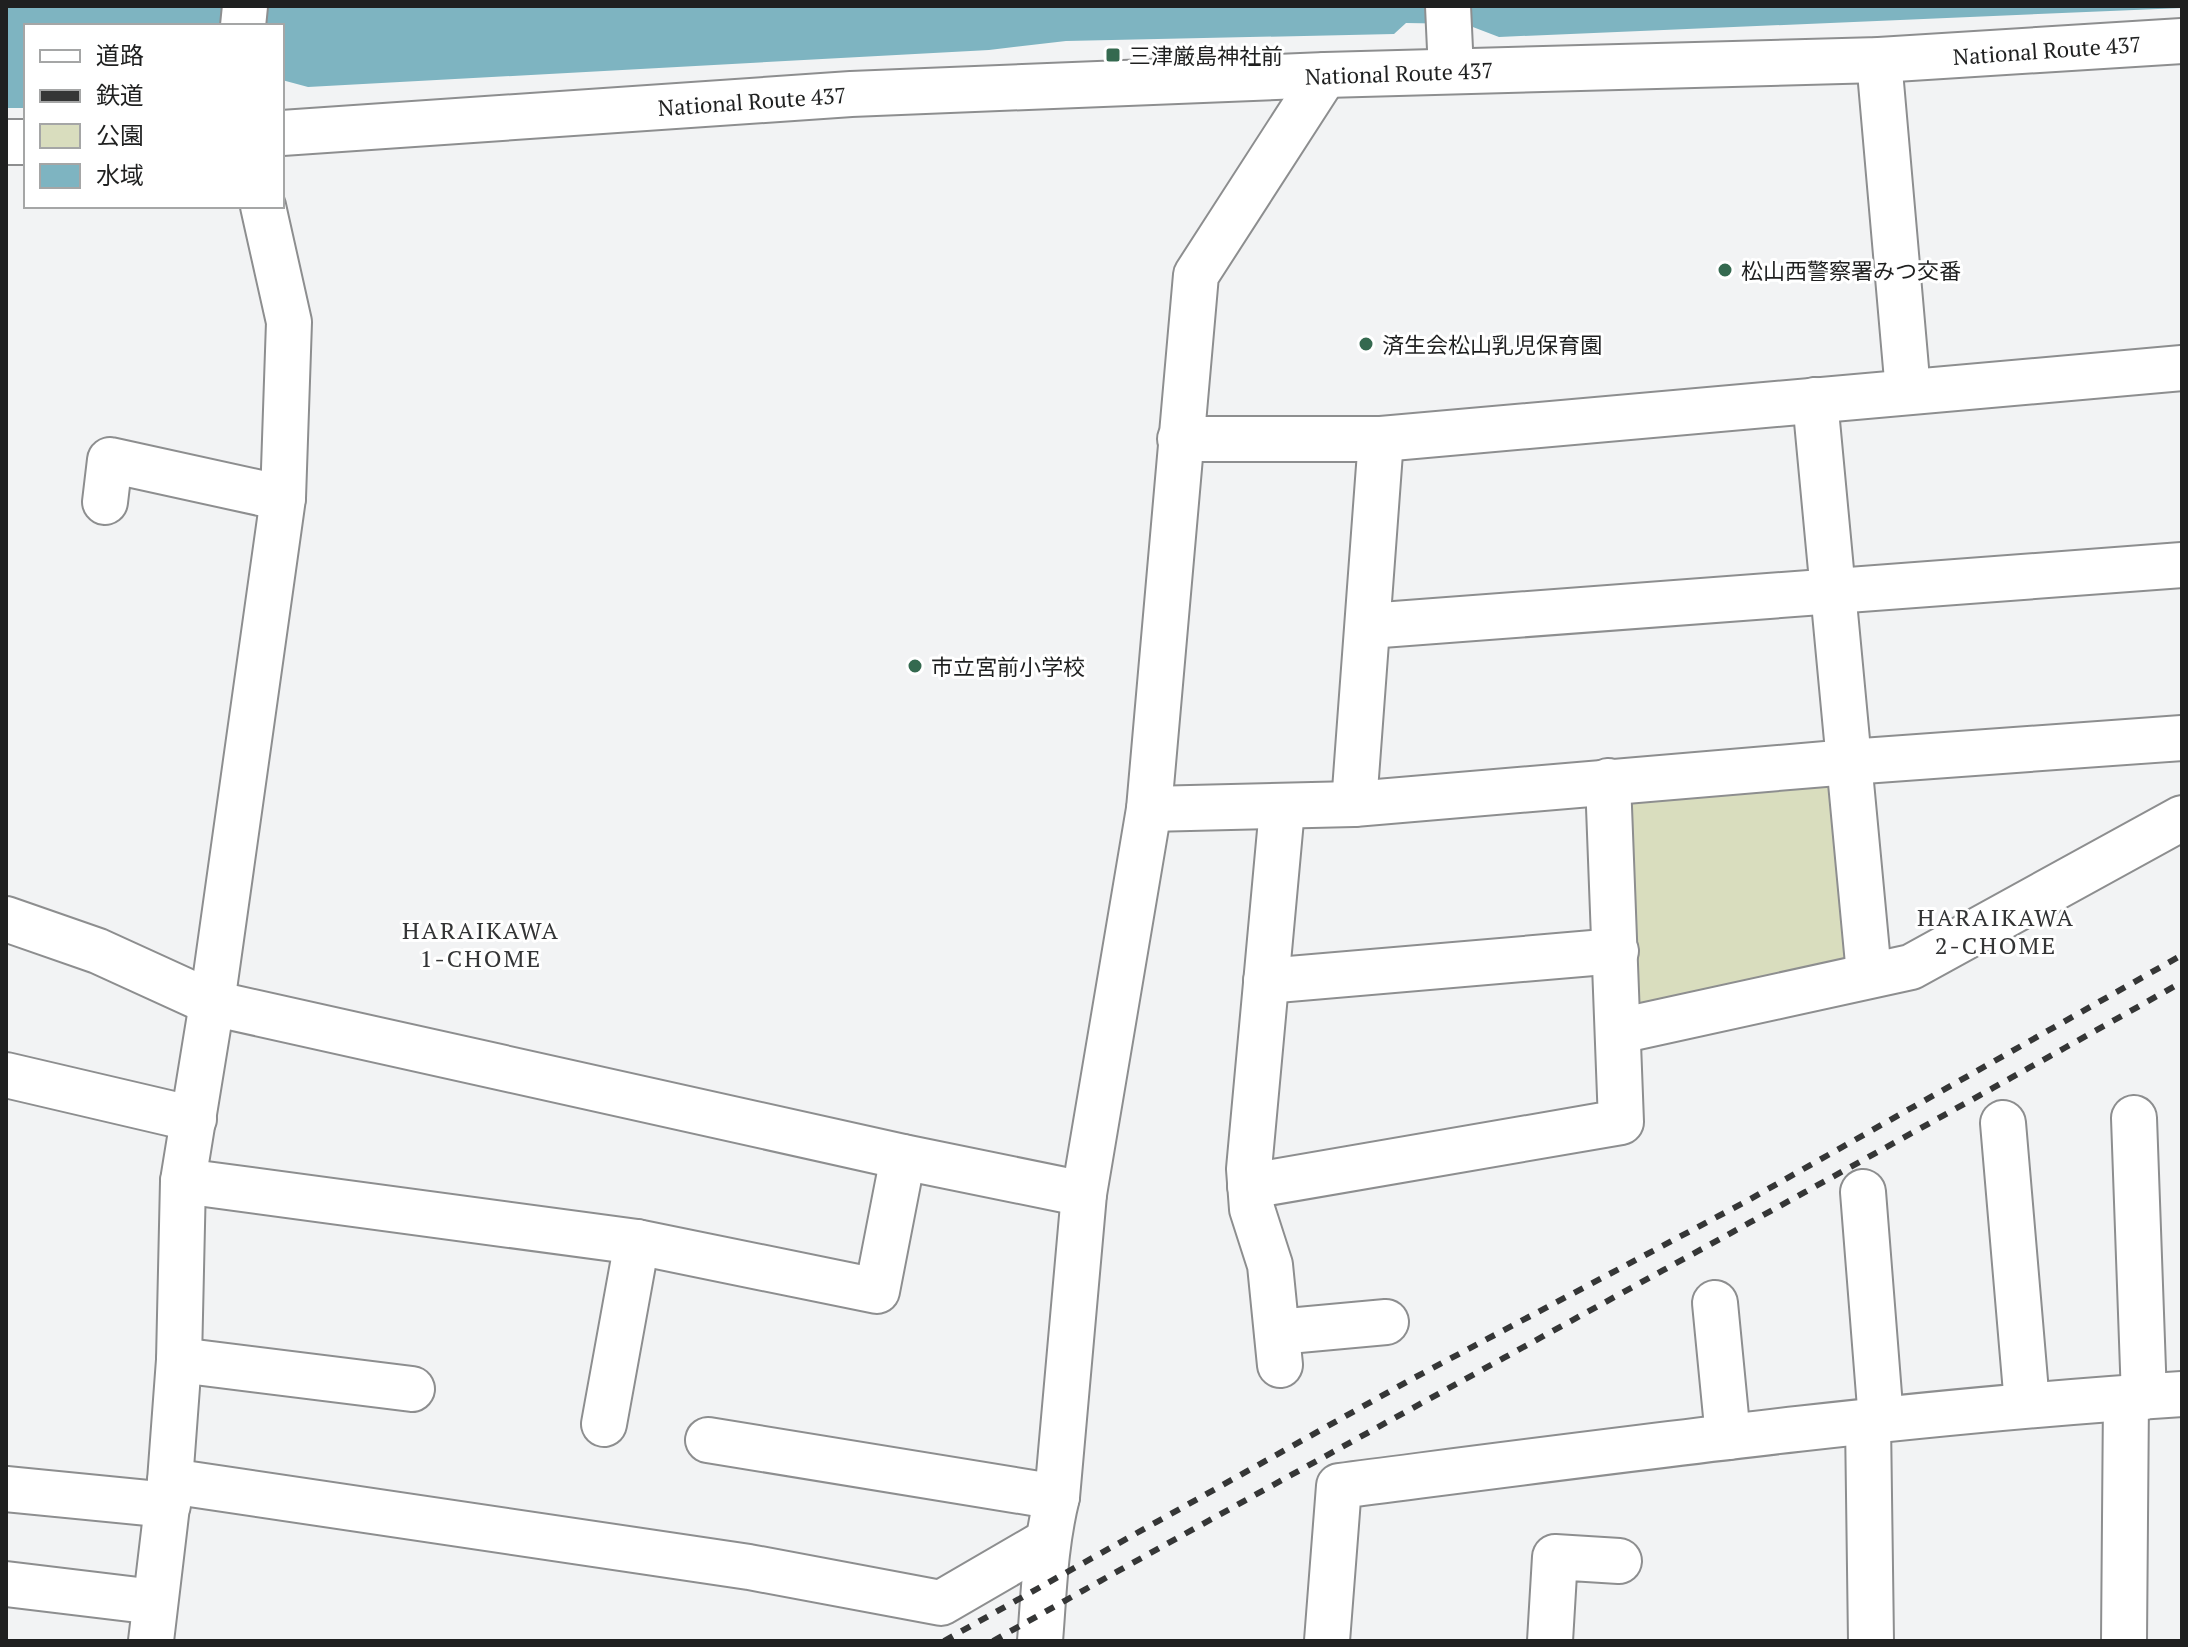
<svg xmlns="http://www.w3.org/2000/svg" width="2188" height="1647" viewBox="0 0 2188 1647" font-family="'PT Serif','Noto Sans JP',serif">
<style>
.green{fill:#d9ddbe}
.water{fill:#7eb4c1}
.lines{fill:none;stroke-linecap:round;stroke-linejoin:round}
.minor-casing{stroke:#8d8e8f;stroke-width:48}
.highway-casing{stroke:#8d8e8f;stroke-width:48}
.minor{stroke:#fff;stroke-width:44}
.highway{stroke:#fff;stroke-width:44}
.rail{stroke:#353636;stroke-width:6;stroke-dasharray:10 10;stroke-linecap:butt}
.poi-dot{fill:#34694f;stroke:#fff;stroke-width:3}
.labels{text-anchor:middle;dominant-baseline:central;stroke-width:6;stroke-linejoin:round;paint-order:stroke}
.street-label{font-size:22px;fill:#1f2020;stroke:#fff}
.poi-label{font-size:22px;fill:#1f2020;stroke:#fff;text-anchor:start}
.neighbourhood-label{font-size:24px;letter-spacing:2px;fill:#333435;stroke:#fff}
</style>
<rect width="100%" height="100%" fill="#f2f3f4"/>
<!-- green -->
<path class="green" d="M1842,774L1860,964L1630,1017L1622,790Z"/>
<!-- water -->
<path class="water" d="M6,6H2182V8L1499,37L1465,24L1406,23L1394,34L1066,41L989,50L308,87L282,80V26H26V108H6Z"/>
<g class="lines">
<!-- minor casing -->
<g class="minor-casing">
<g id="minor">
<path d="M1448,6L1451,71"/>
<path d="M243,26L245,6"/>
<path d="M1879,60L1908,391"/>
<path d="M1815,400L1869,974"/>
<path d="M1180,439H1381L2182,368"/>
<path d="M105,502L110,460L283,498"/>
<path d="M1368,626L2182,565"/>
<path d="M1354,804L1381,439"/>
<path d="M1149,809L1354,804L1849,762L2182,738"/>
<path d="M6,919L98,951L212,1003L903,1157L1084,1194"/>
<path d="M1266,981L1616,951"/>
<path d="M1619,1031L1911,967L2182,818"/>
<path d="M6,1075L194,1119"/>
<path d="M2134,1118L2144,1397"/>
<path d="M2003,1123L2027,1404"/>
<path d="M183,1181L637,1242L877,1291L903,1157"/>
<path d="M1250,1186L1621,1122L1608,781"/>
<path d="M1863,1192L1881,1420"/>
<path d="M1715,1303L1728,1437"/>
<path d="M1277,1332L1386,1322"/>
<path d="M179,1360L412,1389"/>
<path d="M1280,1365L1270,1265L1252,1209L1249,1169L1282,809"/>
<path d="M1868,1422L1871,1641"/>
<path d="M604,1424L637,1242"/>
<path d="M708,1440L1057,1497"/>
<path d="M170,1481L749,1567L941,1603L1046,1542"/>
<path d="M6,1489L168,1505"/>
<path d="M6,1584L155,1602"/>
<path d="M151,1641L170,1481L179,1360L183,1181L212,1003L283,498L289,322L263,206"/>
<path d="M1040,1641C1044,1592 1045,1545 1057,1497L1084,1194L1149,809L1196,275L1325,75"/>
<path d="M1327,1641L1339,1486C1620,1450 1900,1412 2182,1394"/>
<path d="M1550,1641L1555,1557L1619,1561"/>
<path d="M2124,1641L2126,1398"/>
</g>
</g>
<!-- highway casing -->
<g class="highway-casing">
<g id="highway">
<path d="M282,133L851,94L1325,75L1879,60L2182,41"/>
<path d="M6,142H26"/>
</g>
</g>
<!-- minor -->
<use href="#minor" class="minor"/>
<!-- highway -->
<use href="#highway" class="highway"/>
<!-- rail -->
<g class="rail">
<path d="M944,1641L1410,1380L1745,1202L2182,955"/>
<path d="M993,1641C1388,1419 1787,1205 2182,982"/>
</g>
</g>
<!-- markers -->
<g class="poi-dot">
<rect x="1105" y="47" width="16" height="16" rx="4"/>
<circle cx="1725" cy="270" r="8"/>
<circle cx="1366" cy="344" r="8"/>
<circle cx="915" cy="666" r="8"/>
</g>
<g class="labels">
<!-- street labels -->
<g class="street-label">
<text transform="translate(2047 50) rotate(-4)">National Route 437</text>
<text transform="translate(1399 73) rotate(-2)">National Route 437</text>
<text transform="translate(752 101) rotate(-4)">National Route 437</text>
</g>
<!-- poi labels -->
<g class="poi-label">
<text x="1129" y="55">三津厳島神社前</text>
<text x="1741" y="270">松山西警察署みつ交番</text>
<text x="1382" y="344">済生会松山乳児保育園</text>
<text x="931" y="666">市立宮前小学校</text>
</g>
<!-- neighbourhood labels -->
<g class="neighbourhood-label">
<text x="1996" y="917">HARAIKAWA<tspan x="1996" dy="28">2-CHOME</tspan></text>
<text x="481" y="930">HARAIKAWA<tspan x="481" dy="28">1-CHOME</tspan></text>
</g>
</g>
<!-- border -->
<rect width="2188" height="1647" fill="none" stroke="#1f2020" stroke-width="16"/>
<!-- legend -->
<rect x="24" y="24" width="260" height="184" fill="#ffffff" stroke="#a5a6a6" stroke-width="2"/>
<rect x="40" y="50" width="40" height="12" fill="#ffffff" stroke="#a5a6a6" stroke-width="2"/>
<text x="96" y="64" font-size="24" fill="#1f2020">道路</text>
<rect x="40" y="90" width="40" height="12" fill="#353636" stroke="#a5a6a6" stroke-width="2"/>
<text x="96" y="104" font-size="24" fill="#1f2020">鉄道</text>
<rect x="40" y="124" width="40" height="24" fill="#d9ddbe" stroke="#a5a6a6" stroke-width="2"/>
<text x="96" y="144" font-size="24" fill="#1f2020">公園</text>
<rect x="40" y="164" width="40" height="24" fill="#7eb4c1" stroke="#a5a6a6" stroke-width="2"/>
<text x="96" y="184" font-size="24" fill="#1f2020">水域</text>
</svg>
